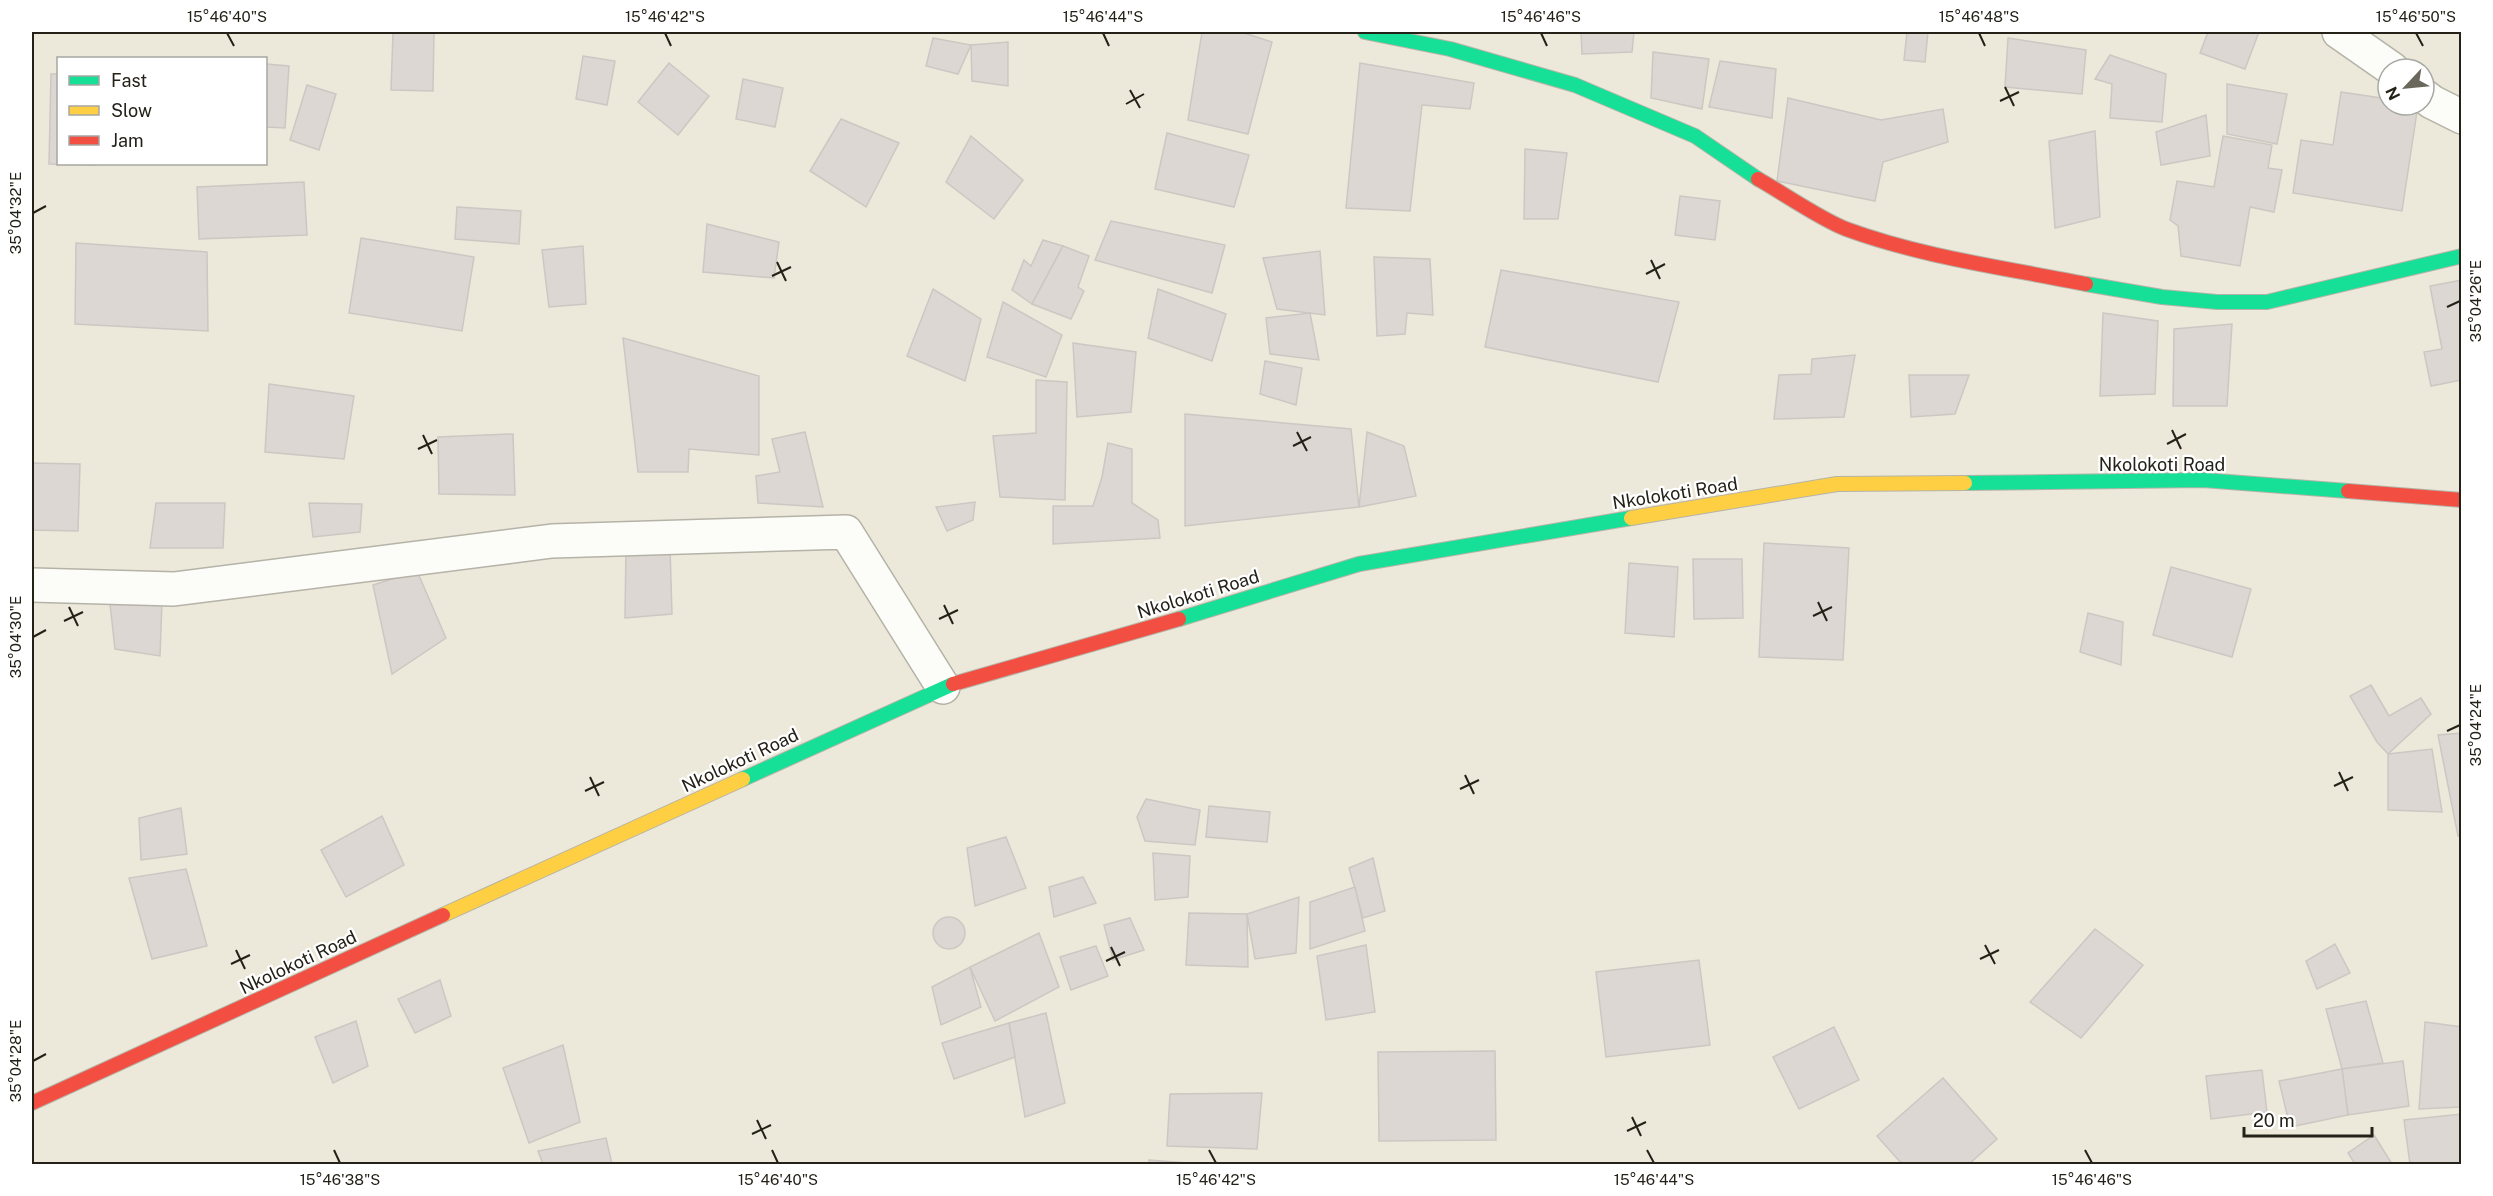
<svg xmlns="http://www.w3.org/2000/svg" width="2493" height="1196" viewBox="0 0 2493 1196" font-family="'Public Sans',sans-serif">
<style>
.building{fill:#dcd7d3;stroke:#cdc7c3;stroke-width:1.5}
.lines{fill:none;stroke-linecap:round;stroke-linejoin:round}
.street-casing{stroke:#b5b3a7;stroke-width:36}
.fast-casing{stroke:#b5b3a7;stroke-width:16}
.slow-casing{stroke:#b5b3a7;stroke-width:16}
.jam-casing{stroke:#b5b3a7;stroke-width:16}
.street{stroke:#fcfcf9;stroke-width:33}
.fast{stroke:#16e098;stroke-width:14}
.slow{stroke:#ffcf43;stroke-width:14}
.jam{stroke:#f24e42;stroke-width:14}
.ticks{fill:none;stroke:#242218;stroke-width:2}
.labels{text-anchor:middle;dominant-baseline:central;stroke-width:4.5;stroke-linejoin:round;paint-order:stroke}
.street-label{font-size:18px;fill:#242218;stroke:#fff}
.neatline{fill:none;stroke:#242218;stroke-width:2}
.ticks-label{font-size:15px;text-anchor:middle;fill:#242218}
</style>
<rect width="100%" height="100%" fill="#ece9da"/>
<!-- building -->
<g class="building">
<path d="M393,32H434L433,91L391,90Z"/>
<path d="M1202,32H1241L1272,42L1248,134L1188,120Z"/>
<path d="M1581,32H1634L1632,52L1582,54Z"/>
<path d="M1907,32H1928L1925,62L1904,60Z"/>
<path d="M2208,32H2259L2245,69L2200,53Z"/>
<path d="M933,38L971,45L958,74L926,66Z"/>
<path d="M2008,38L2086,50L2082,94L2005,87Z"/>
<path d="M1008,42V86L972,81L971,45Z"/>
<path d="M1653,52L1709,59L1702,109L1651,98Z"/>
<path d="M2110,55L2166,74L2162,122L2110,118L2112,84L2095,79Z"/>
<path d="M583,56L615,61L607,105L576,99Z"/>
<path d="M1720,61L1776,69L1772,118L1709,107Z"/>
<path d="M669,63L709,96L678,135L638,102Z"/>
<path d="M1360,63L1474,83L1470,109L1422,105L1410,211L1346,208Z"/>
<path d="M266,64L289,66L285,128L266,127Z"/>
<path d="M51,74H58V164L97,165L49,164Z"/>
<path d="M743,79L783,88L775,127L736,119Z"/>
<path d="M2227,84L2287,94L2277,144L2227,134Z"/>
<path d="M307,85L336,94L319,150L290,140Z"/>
<path d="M2341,92L2388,99V105H2418L2402,211L2293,193L2301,140L2333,145Z"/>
<path d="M1788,98L1881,120L1943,109L1948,142L1883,162L1875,201L1777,181Z"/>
<path d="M2206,115L2210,156L2161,165L2156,132Z"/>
<path d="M841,119L899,143L866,207L810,171Z"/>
<path d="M2095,131L2100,217L2055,228L2049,141Z"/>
<path d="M1167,133L1249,155L1234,207L1155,189Z"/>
<path d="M971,136L1023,180L994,219L946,182Z"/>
<path d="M2223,136L2272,145L2268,168L2282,170L2274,212L2250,207L2240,266L2181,256L2178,226L2170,220L2177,181L2214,187Z"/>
<path d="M1525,149L1567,153L1558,219H1524Z"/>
<path d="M304,182L307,235L199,239L197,187Z"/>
<path d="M1680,196L1720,201L1715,240L1675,235Z"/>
<path d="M457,207L521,211L519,244L455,239Z"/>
<path d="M1111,221L1225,245L1212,293L1095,260Z"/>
<path d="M707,224L779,242L774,278L703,272Z"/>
<path d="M361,238L474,257L462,331L349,313Z"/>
<path d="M1043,240L1063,246L1032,304L1012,290L1024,260L1031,266Z"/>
<path d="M76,243L207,252L208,331L75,324Z"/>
<path d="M583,246L586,304L549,307L542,250Z"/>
<path d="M1063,246L1089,256L1078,287L1084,291L1071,319L1032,304Z"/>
<path d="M1320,251L1325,315L1277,309L1263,258Z"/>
<path d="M1374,257L1430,259L1433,315L1407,313L1405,334L1377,336Z"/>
<path d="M1501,270L1679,302L1658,382L1485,347Z"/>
<path d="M2462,280V380L2431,386L2424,352L2442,349L2430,286Z"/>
<path d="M933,289L981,319L965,381L907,356Z"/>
<path d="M1158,289L1226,314L1212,361L1148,338Z"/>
<path d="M1003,302L1062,335L1046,377L987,357Z"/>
<path d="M1310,313L1319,360L1270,354L1266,318Z"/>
<path d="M2103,313L2158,321L2155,394L2100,396Z"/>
<path d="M2232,324L2227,406H2173L2174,329Z"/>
<path d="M623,338L759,376V455L689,449L688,472H638Z"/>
<path d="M1073,343L1136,352L1131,412L1077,417Z"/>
<path d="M1855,355L1844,417L1774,419L1779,375L1811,374L1812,359Z"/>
<path d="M1265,361L1302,368L1296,405L1260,394Z"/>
<path d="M1909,375H1969L1955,414L1911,417Z"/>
<path d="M1036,380L1067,382L1065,500L1000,497L993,436L1036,433Z"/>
<path d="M269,384L354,396L344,459L265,452Z"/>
<path d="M1185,414L1351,429L1359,507L1185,526Z"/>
<path d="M805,432L823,507L758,503L756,476L780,472L772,439Z"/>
<path d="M1367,432L1404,446L1416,496L1359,507Z"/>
<path d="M513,434L515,495L439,494L438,437Z"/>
<path d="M1108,443L1132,449V503L1158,520L1160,538L1053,544V506H1093L1102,477Z"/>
<path d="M32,463L80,464L78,531L32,530Z"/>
<path d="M975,502L973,520L947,531L936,507Z"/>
<path d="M156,503H225L223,548H150Z"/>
<path d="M309,503L362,504L360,532L313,537Z"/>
<path d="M1764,543L1849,548L1843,660L1759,657Z"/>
<path d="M626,546L670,547L672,614L625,618Z"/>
<path d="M1693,559H1742L1743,618L1694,619Z"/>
<path d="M1629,563L1678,567L1674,637L1625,633Z"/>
<path d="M2171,567L2251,589L2232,657L2153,635Z"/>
<path d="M417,571L446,638L392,674L373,585Z"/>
<path d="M109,595L162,602L160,656L115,649Z"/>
<path d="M2088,613L2123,622L2121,665L2080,652Z"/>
<path d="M2371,685L2389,716L2421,698L2431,714L2388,754L2377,742L2350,696Z"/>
<path d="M2462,733V836H2458L2438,735Z"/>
<path d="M2432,749L2442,812L2388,810V754Z"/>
<path d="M1146,799L1200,810L1195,845L1145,841L1137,817Z"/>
<path d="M1209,806L1270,812L1267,842L1206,837Z"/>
<path d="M181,808L187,854L141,860L139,818Z"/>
<path d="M382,816L404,865L346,897L321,850Z"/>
<path d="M1006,837L1026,888L975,906L967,848Z"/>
<path d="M1153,853L1190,856L1188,897L1155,900Z"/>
<path d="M1373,858L1385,911L1363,918L1349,868Z"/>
<path d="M186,869L207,946L152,959L129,878Z"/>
<path d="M1083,877L1096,903L1054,917L1049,887Z"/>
<path d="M1355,887L1365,931L1310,949V902Z"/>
<path d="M1299,897L1296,953L1255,959L1247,914Z"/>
<path d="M1189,913L1247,914L1248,967L1186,965Z"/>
<circle cx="949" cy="933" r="16"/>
<path d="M1130,918L1144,950L1113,960L1104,925Z"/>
<path d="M2095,929L2143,965L2081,1038L2030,1002Z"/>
<path d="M1039,933L1059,987L995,1021L970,967Z"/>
<path d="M2335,944L2350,973L2317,989L2306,961Z"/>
<path d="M1366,945L1375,1012L1326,1020L1317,956Z"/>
<path d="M1096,946L1108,976L1071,990L1060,957Z"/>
<path d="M1699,960L1710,1045L1606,1057L1596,972Z"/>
<path d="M970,967L981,1007L941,1025L932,987Z"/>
<path d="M440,980L451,1016L415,1033L398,999Z"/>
<path d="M2366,1001L2383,1063L2342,1069L2326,1009Z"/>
<path d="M1046,1013L1065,1103L1025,1117L1009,1023Z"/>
<path d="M356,1021L368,1066L333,1083L315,1037Z"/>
<path d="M2425,1022L2462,1027V1107L2419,1109Z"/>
<path d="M1009,1023L1015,1057L954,1079L942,1043Z"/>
<path d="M1834,1027L1859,1080L1799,1109L1773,1057Z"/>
<path d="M563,1045L580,1122L529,1143L503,1068Z"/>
<path d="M1495,1051L1496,1140L1379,1141L1378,1052Z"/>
<path d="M2403,1061L2409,1106L2348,1115L2342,1069Z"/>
<path d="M2342,1069L2348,1115L2290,1127L2279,1081Z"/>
<path d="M2262,1070L2267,1112L2211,1119L2206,1076Z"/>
<path d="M1943,1078L1997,1139L1969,1164H1902L1877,1136Z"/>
<path d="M1262,1093L1257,1149L1167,1146L1170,1094Z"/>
<path d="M2462,1114V1164H2410L2404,1120Z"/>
<path d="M2374,1135L2392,1164H2355L2348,1153Z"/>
<path d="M606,1138L612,1164H543L538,1151Z"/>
<path d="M1149,1160L1201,1164H1149Z"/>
</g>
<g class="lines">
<!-- street casing -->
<g class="street-casing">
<g id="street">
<path d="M2339,32L2392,69"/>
<path d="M2424,96L2432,102L2462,117"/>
<path d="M32,585L174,589L552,541L846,532L943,687"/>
</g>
</g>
<!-- fast casing -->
<g class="fast-casing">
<g id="fast">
<path d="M1365,32L1450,49L1575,85L1695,136L1758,179"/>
<path d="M2086,284L2162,297L2217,302H2267L2462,256"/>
<path d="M1965,483L2203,480L2348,491"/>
<path d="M1179,619L1359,564L1631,518"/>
<path d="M743,779L953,684"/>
</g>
</g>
<!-- slow casing -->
<g class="slow-casing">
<g id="slow">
<path d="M1631,518L1837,484L1965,483"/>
<path d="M443,915L743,779"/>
</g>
</g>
<!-- jam casing -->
<g class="jam-casing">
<g id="jam">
<path d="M1758,179C1783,193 1820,219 1846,229C1922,257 2006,268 2086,284"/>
<path d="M2348,491L2462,500"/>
<path d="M953,684L1179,619"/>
<path d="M32,1103L443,915"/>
</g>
</g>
<!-- street -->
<use href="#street" class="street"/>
<!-- fast -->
<use href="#fast" class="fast"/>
<!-- slow -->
<use href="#slow" class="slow"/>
<!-- jam -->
<use href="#jam" class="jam"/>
</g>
<!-- ticks -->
<path class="ticks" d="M227,33L234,46M665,33L671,46M1103,33L1109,46M1541,33L1547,46M1979,33L1985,46M2416,33L2423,46M2005,87L2014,106M1130,90L1140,108M2000,101L2019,92M1126,104L1144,94M33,213L46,206M1651,260L1660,279M777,262L786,281M1646,274L1665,264M772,276L791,267M2447,307L2460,301M2172,430L2181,449M1297,432L1307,451M423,435L432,454M2167,444L2186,434M1293,446L1311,437M418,449L437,440M1818,602L1827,621M944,605L953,624M69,607L78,626M1813,616L1832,607M939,619L958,610M64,621L83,612M33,637L46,630M2447,731L2460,725M2339,772L2348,791M1465,775L1474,794M590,777L599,796M2334,786L2353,777M1460,789L1479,780M585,791L604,782M1985,945L1995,964M1111,947L1120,966M236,950L245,969M1980,959L1999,950M1106,961L1125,952M231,964L250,955M33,1061L46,1054M1632,1117L1641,1136M757,1120L766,1139M1627,1131L1646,1122M752,1134L771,1125M334,1150L340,1163M772,1150L778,1163M1209,1150L1216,1163M1647,1150L1654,1163M2085,1150L2092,1163"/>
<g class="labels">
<!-- street labels -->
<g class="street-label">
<text x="2162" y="464">Nkolokoti Road</text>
<text transform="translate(1675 493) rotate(-9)">Nkolokoti Road</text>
<text transform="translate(1198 594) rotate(-17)">Nkolokoti Road</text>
<text transform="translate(740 760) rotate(-25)">Nkolokoti Road</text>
<text transform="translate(298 962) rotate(-25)">Nkolokoti Road</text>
</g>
</g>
<!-- border -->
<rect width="2493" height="1196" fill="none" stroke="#ffffff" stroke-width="66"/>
<!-- legend -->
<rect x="57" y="57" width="210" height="108" fill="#ffffff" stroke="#a7a7a3" stroke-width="1.5"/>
<rect x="69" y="76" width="30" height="9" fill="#16e098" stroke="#a7a7a3" stroke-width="1.5"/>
<text x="111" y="87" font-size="18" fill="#242218">Fast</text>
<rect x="69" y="106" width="30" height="9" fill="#ffcf43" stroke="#a7a7a3" stroke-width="1.5"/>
<text x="111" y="117" font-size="18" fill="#242218">Slow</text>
<rect x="69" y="136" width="30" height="9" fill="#f24e42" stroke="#a7a7a3" stroke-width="1.5"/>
<text x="111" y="147" font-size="18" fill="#242218">Jam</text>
<!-- north arrow -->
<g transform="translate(2406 87) rotate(244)"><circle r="28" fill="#ffffff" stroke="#a7a7a3" stroke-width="1.5"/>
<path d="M0-4.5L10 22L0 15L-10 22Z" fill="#6a685c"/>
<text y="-9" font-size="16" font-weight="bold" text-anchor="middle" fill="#242218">N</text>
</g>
<!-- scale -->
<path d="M2244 1127v9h128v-9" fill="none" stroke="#242218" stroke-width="3"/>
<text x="2253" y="1127" font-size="18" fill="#242218" stroke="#ffffff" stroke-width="4.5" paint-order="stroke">20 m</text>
<rect x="33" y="33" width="2427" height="1130" class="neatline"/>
<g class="ticks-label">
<text x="227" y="22">15°46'40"S</text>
<text x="665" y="22">15°46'42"S</text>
<text x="1103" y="22">15°46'44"S</text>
<text x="1541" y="22">15°46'46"S</text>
<text x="1979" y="22">15°46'48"S</text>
<text x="2416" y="22">15°46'50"S</text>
<text transform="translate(16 213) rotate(-90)" y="5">35°04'32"E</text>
<text transform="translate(2476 301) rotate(-90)" y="5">35°04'26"E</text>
<text transform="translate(16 637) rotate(-90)" y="5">35°04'30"E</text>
<text transform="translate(2476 725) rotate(-90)" y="5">35°04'24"E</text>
<text transform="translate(16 1061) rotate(-90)" y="5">35°04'28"E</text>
<text x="340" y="1185">15°46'38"S</text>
<text x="778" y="1185">15°46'40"S</text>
<text x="1216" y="1185">15°46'42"S</text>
<text x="1654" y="1185">15°46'44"S</text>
<text x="2092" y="1185">15°46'46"S</text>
</g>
</svg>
